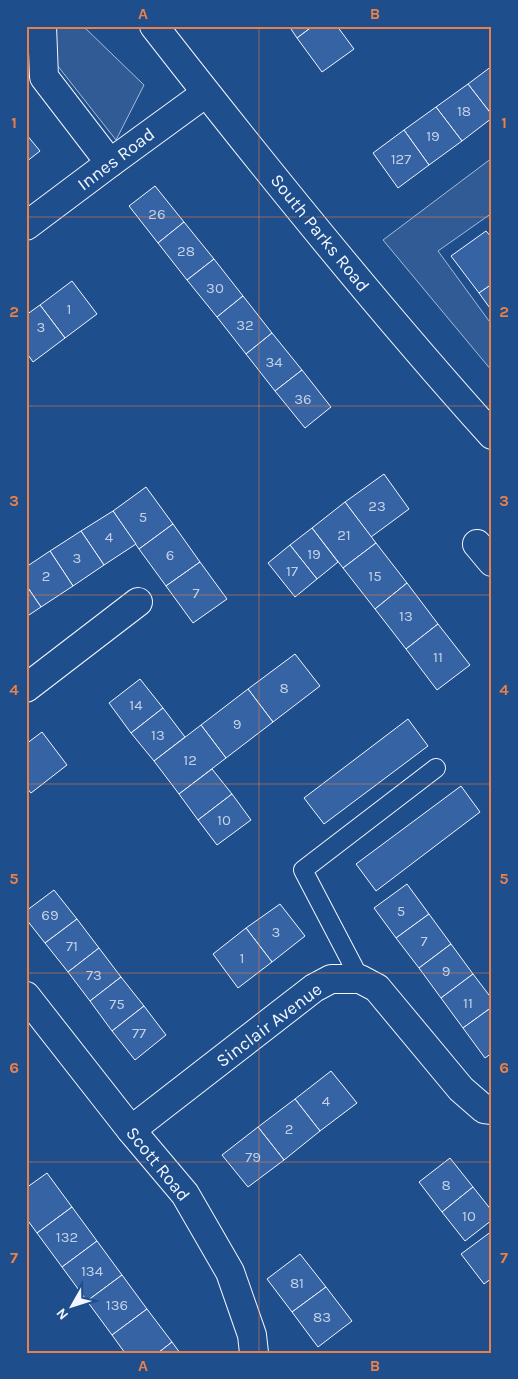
<svg xmlns="http://www.w3.org/2000/svg" width="518" height="1379" viewBox="0 0 518 1379" font-family="Karla,sans-serif">
<style>
.green{fill:#305b95;stroke:#a8bbd7}
.building{fill:#3563a3;stroke:#f2f6ff}
.lines{fill:none;stroke-linecap:round;stroke-linejoin:round}
.lane-casing{stroke:#f2f6ff;stroke-width:20}
.street-casing{stroke:#f2f6ff;stroke-width:30}
.secondary-casing{stroke:#f2f6ff;stroke-width:30}
.lane{stroke:#1f4e8c;stroke-width:18}
.street{stroke:#1f4e8c;stroke-width:28}
.secondary{stroke:#1f4e8c;stroke-width:28}
.grid{fill:none;stroke:#ea8049;stroke-width:1;stroke-opacity:0.55}
.labels{text-anchor:middle;dominant-baseline:central;stroke-width:4;stroke-linejoin:round;paint-order:stroke}
.number-label{font-size:15px;fill:#c3d1e8}
.street-label{font-size:18px;fill:#f2f6ff;stroke:#1f4e8c}
.neatline{fill:none;stroke:#ea8049;stroke-width:2}
.grid-label{font-size:16px;text-anchor:middle;font-weight:bold;fill:#ea8049}
</style>
<rect width="100%" height="100%" fill="#1f4e8c"/>
<!-- green -->
<g class="green">
<path d="M56,26H83L144,85L116,140L57,65Z"/>
<path d="M492,158V213L438,251L492,325V371L383,240Z"/>
</g>
<!-- building -->
<g class="building">
<path d="M289,26H313L297,38Z"/>
<path d="M313,26H337L354,49L322,72L297,38Z"/>
<path d="M492,66V115L468,84Z"/>
<path d="M468,84L492,115V118L462,141L436,107Z"/>
<path d="M436,107L462,141L429,165L404,130Z"/>
<path d="M404,130L429,165L398,188L373,153Z"/>
<path d="M26,134L40,151L26,162Z"/>
<path d="M155,186L184,222L158,243L129,206Z"/>
<path d="M184,222L214,259L187,280L158,243Z"/>
<path d="M486,231L492,238V284L479,293L451,256Z"/>
<path d="M214,259L243,296L217,317L187,280Z"/>
<path d="M72,281L97,314L65,338L40,305Z"/>
<path d="M492,284V311L479,293Z"/>
<path d="M243,296L272,333L246,354L217,317Z"/>
<path d="M40,305L65,338L33,362L26,352V315Z"/>
<path d="M272,333L302,370L275,391L246,354Z"/>
<path d="M302,370L331,407L305,428L275,391Z"/>
<path d="M384,474L409,509L371,537L345,502Z"/>
<path d="M146,487L173,524L139,549L113,511Z"/>
<path d="M345,502L376,543L343,568L312,528Z"/>
<path d="M113,511L136,544L104,565L81,531Z"/>
<path d="M173,524L200,562L166,586L139,549Z"/>
<path d="M312,528L338,562L317,579L290,545Z"/>
<path d="M81,531L104,565L73,586L50,551Z"/>
<path d="M376,543L407,583L375,609L343,568Z"/>
<path d="M290,545L317,579L295,597L268,563Z"/>
<path d="M50,551L73,586L41,607L26,585V567Z"/>
<path d="M200,562L227,599L193,623L166,586Z"/>
<path d="M407,583L438,624L406,649L375,609Z"/>
<path d="M26,585L41,607L26,617Z"/>
<path d="M438,624L470,665L437,690L406,649Z"/>
<path d="M295,654L320,686L273,722L248,689Z"/>
<path d="M140,679L163,708L131,733L109,703Z"/>
<path d="M248,689L273,722L226,758L201,725Z"/>
<path d="M163,708L185,737L154,761L131,733Z"/>
<path d="M408,719L428,746L324,824L304,798Z"/>
<path d="M201,725L226,758L179,794L154,761Z"/>
<path d="M42,732L67,765L31,793L26,787V744Z"/>
<path d="M212,769L232,794L198,820L179,794Z"/>
<path d="M461,786L480,812L376,891L356,864Z"/>
<path d="M232,794L251,820L217,845L198,820Z"/>
<path d="M407,884L429,914L396,938L374,908Z"/>
<path d="M54,890L77,919L45,943L26,919V911Z"/>
<path d="M280,904L305,936L272,962L246,928Z"/>
<path d="M429,914L451,944L419,968L396,938Z"/>
<path d="M77,919L99,948L68,972L45,943Z"/>
<path d="M246,928L272,962L238,988L213,954Z"/>
<path d="M451,944L473,974L441,998L419,968Z"/>
<path d="M99,948L121,977L90,1001L68,972Z"/>
<path d="M473,974L492,999V1007L463,1028L441,998Z"/>
<path d="M121,977L144,1006L112,1031L90,1001Z"/>
<path d="M144,1006L166,1035L135,1060L112,1031Z"/>
<path d="M492,1007V1053L485,1058L463,1028Z"/>
<path d="M331,1071L357,1103L320,1131L295,1099Z"/>
<path d="M295,1099L320,1131L284,1160L258,1127Z"/>
<path d="M258,1127L284,1160L248,1187L222,1155Z"/>
<path d="M450,1158L473,1187L442,1212L419,1182Z"/>
<path d="M47,1173L72,1207L37,1233L26,1218V1188Z"/>
<path d="M473,1187L492,1211V1220L465,1241L442,1212Z"/>
<path d="M72,1207L97,1241L62,1267L37,1233Z"/>
<path d="M492,1231V1278L484,1284L461,1254Z"/>
<path d="M97,1241L122,1275L87,1301L62,1267Z"/>
<path d="M300,1254L326,1287L292,1312L267,1279Z"/>
<path d="M122,1275L147,1309L112,1335L87,1301Z"/>
<path d="M326,1287L352,1321L318,1347L292,1312Z"/>
<path d="M147,1309L172,1342L158,1353H125L112,1335Z"/>
<path d="M172,1342L180,1353H158Z"/>
</g>
<g class="lines">
<!-- lane casing -->
<g class="lane-casing">
<path id="lane" d="M360,979L303,870L436,768"/>
</g>
<!-- street casing -->
<g class="street-casing">
<g id="street">
<path d="M42,26L44,77L110,163"/>
<path d="M26,226L110,163L206,93"/>
<path d="M477,544L492,562"/>
<path d="M26,688L138,602"/>
<path d="M26,996L131,1130L185,1194L230,1272L252,1335L254,1353"/>
<path d="M131,1130L314,988L331,979H360L377,988L461,1089L484,1109L492,1110"/>
</g>
</g>
<!-- secondary casing -->
<g class="secondary-casing">
<path id="secondary" d="M154,26C263,166 374,304 492,435"/>
</g>
<!-- lane -->
<use href="#lane" class="lane"/>
<!-- street -->
<use href="#street" class="street"/>
<!-- secondary -->
<use href="#secondary" class="secondary"/>
</g>
<!-- grid -->
<path class="grid" d="M259,26V1353M26,217H492M26,406H492M26,595H492M26,784H492M26,973H492M26,1162H492"/>
<g class="labels">
<!-- number labels -->
<g class="number-label">
<text x="464" y="111">18</text>
<text x="433" y="136">19</text>
<text x="401" y="159">127</text>
<text x="157" y="214">26</text>
<text x="186" y="251">28</text>
<text x="215" y="288">30</text>
<text x="69" y="309">1</text>
<text x="245" y="325">32</text>
<text x="41" y="327">3</text>
<text x="274" y="362">34</text>
<text x="303" y="399">36</text>
<text x="377" y="506">23</text>
<text x="143" y="517">5</text>
<text x="344" y="535">21</text>
<text x="109" y="537">4</text>
<text x="314" y="554">19</text>
<text x="170" y="555">6</text>
<text x="77" y="558">3</text>
<text x="292" y="571">17</text>
<text x="46" y="576">2</text>
<text x="375" y="576">15</text>
<text x="196" y="593">7</text>
<text x="406" y="616">13</text>
<text x="438" y="657">11</text>
<text x="284" y="688">8</text>
<text x="136" y="705">14</text>
<text x="237" y="724">9</text>
<text x="158" y="735">13</text>
<text x="190" y="760">12</text>
<text x="224" y="820">10</text>
<text x="401" y="911">5</text>
<text x="50" y="915">69</text>
<text x="276" y="932">3</text>
<text x="424" y="941">7</text>
<text x="72" y="946">71</text>
<text x="242" y="958">1</text>
<text x="446" y="971">9</text>
<text x="94" y="975">73</text>
<text x="468" y="1003">11</text>
<text x="117" y="1004">75</text>
<text x="139" y="1033">77</text>
<text x="326" y="1101">4</text>
<text x="289" y="1129">2</text>
<text x="253" y="1157">79</text>
<text x="446" y="1185">8</text>
<text x="469" y="1216">10</text>
<text x="67" y="1237">132</text>
<text x="92" y="1271">134</text>
<text x="297" y="1283">81</text>
<text x="117" y="1305">136</text>
<text x="322" y="1317">83</text>
</g>
<!-- street labels -->
<g class="street-label">
<text transform="translate(116 159) rotate(-37)">Innes Road</text>
<text transform="translate(320 233) rotate(51)">South Parks Road</text>
<text transform="translate(269 1025) rotate(-37)">Sinclair Avenue</text>
<text transform="translate(158 1164) rotate(51)">Scott Road</text>
</g>
</g>
<!-- border -->
<rect width="518" height="1379" fill="none" stroke="#1f4e8c" stroke-width="55"/>
<!-- north arrow -->
<g transform="translate(72 1306) rotate(231)" stroke="#1f4e8c" stroke-width="4" paint-order="stroke">
<path d="M0-4L9 19L0 12L-9 19Z" fill="#f2f6ff"/>
<text y="-8" font-size="14" font-weight="bold" text-anchor="middle" fill="#f2f6ff">N</text>
</g>
<rect x="28" y="28" width="462" height="1324" class="neatline"/>
<g class="grid-label">
<text x="143" y="19">A</text>
<text x="375" y="19">B</text>
<text x="14" y="128">1</text>
<text x="504" y="128">1</text>
<text x="14" y="317">2</text>
<text x="504" y="317">2</text>
<text x="14" y="506">3</text>
<text x="504" y="506">3</text>
<text x="14" y="695">4</text>
<text x="504" y="695">4</text>
<text x="14" y="884">5</text>
<text x="504" y="884">5</text>
<text x="14" y="1073">6</text>
<text x="504" y="1073">6</text>
<text x="14" y="1263">7</text>
<text x="504" y="1263">7</text>
<text x="143" y="1371">A</text>
<text x="375" y="1371">B</text>
</g>
</svg>
